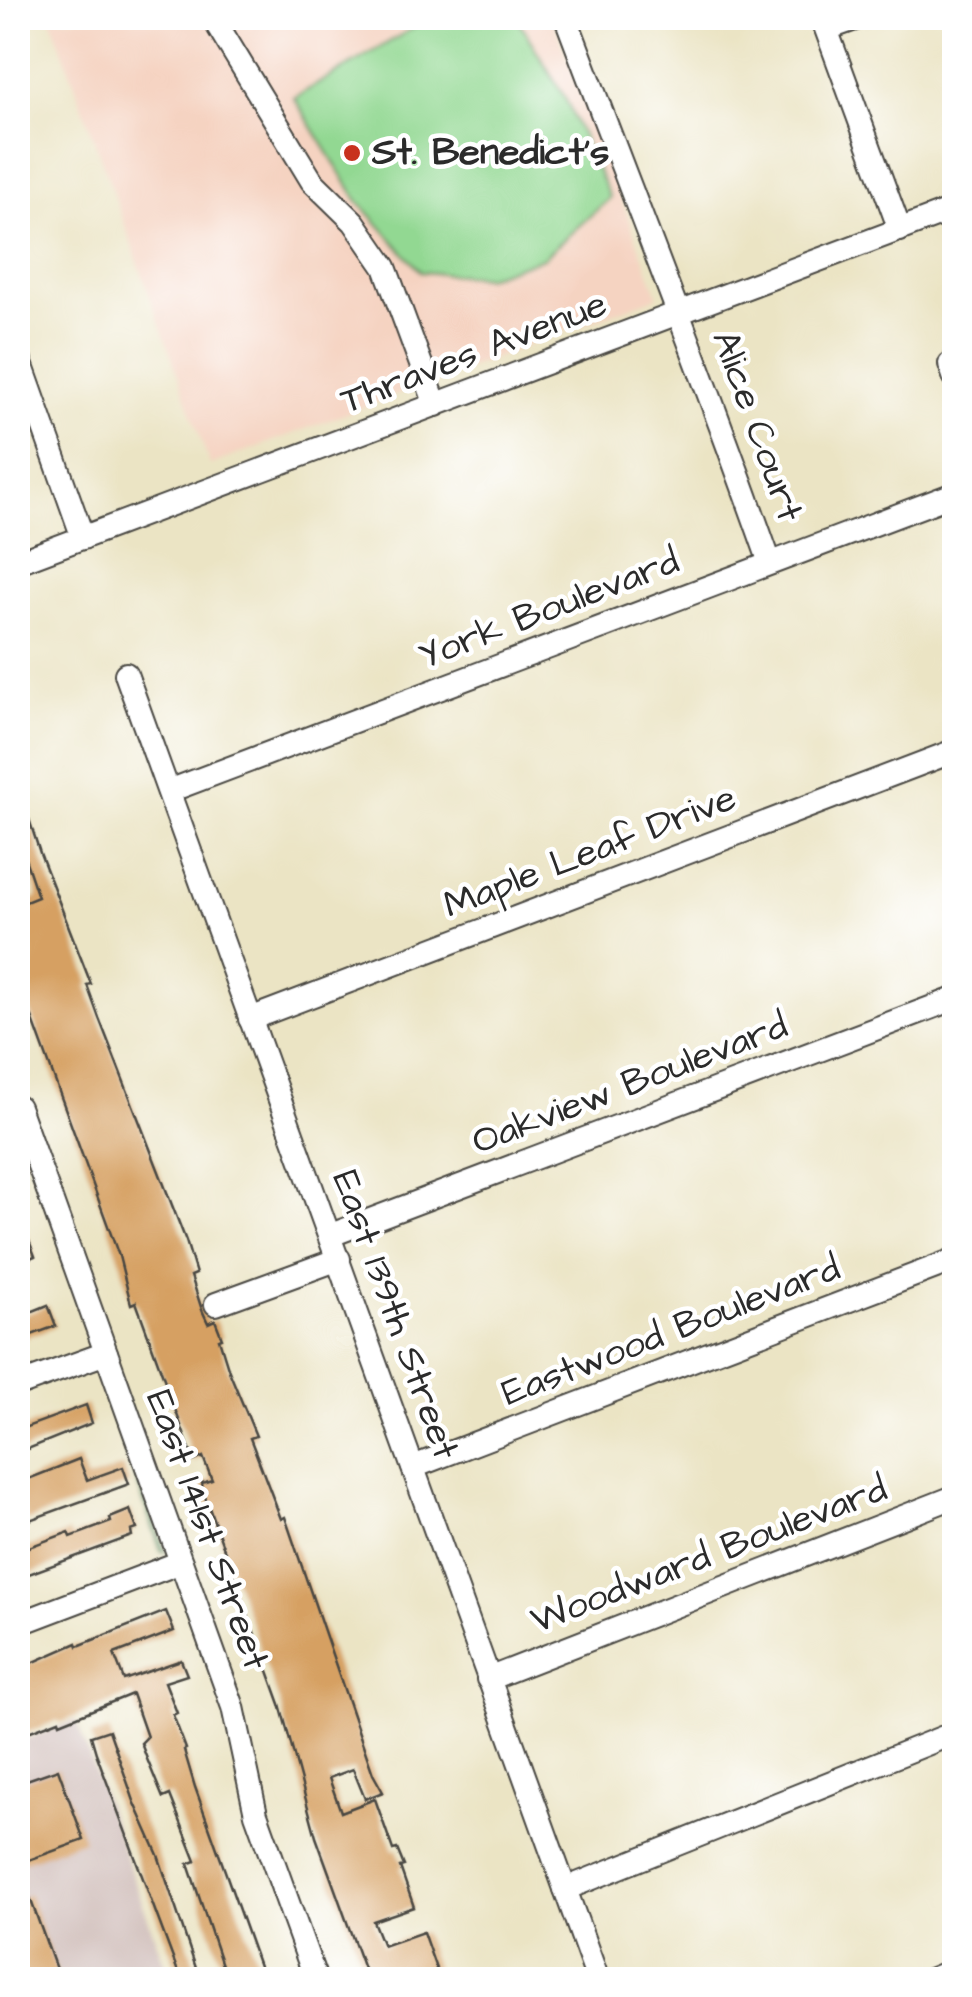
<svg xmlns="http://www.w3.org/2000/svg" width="972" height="1997" viewBox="0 0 972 1997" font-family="'Architects Daughter',sans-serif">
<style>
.built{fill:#f5d3c1}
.industrial{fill:#d1c0bc}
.green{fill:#92d892;stroke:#5e825e;stroke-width:2.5}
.building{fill:#d6a062}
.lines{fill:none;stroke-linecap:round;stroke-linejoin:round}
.minor-casing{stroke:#484742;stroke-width:26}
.minor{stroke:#fff;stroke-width:22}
.poi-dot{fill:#c8321e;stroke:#fff;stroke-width:4}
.labels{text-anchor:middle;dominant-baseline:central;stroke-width:9;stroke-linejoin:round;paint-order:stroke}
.poi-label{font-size:38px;font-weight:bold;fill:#2b2b2b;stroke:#fff;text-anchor:start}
.street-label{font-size:38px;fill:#2b2b2b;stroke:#fff}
</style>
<rect width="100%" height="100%" fill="#fff"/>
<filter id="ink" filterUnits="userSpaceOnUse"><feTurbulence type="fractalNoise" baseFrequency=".01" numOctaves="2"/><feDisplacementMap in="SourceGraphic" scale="20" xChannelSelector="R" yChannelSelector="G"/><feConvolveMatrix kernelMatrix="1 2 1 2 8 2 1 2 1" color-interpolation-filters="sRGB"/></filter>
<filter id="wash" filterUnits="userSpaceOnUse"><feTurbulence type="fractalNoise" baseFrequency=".0048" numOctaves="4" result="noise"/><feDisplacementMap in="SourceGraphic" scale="40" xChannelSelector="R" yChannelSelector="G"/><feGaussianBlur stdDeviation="2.25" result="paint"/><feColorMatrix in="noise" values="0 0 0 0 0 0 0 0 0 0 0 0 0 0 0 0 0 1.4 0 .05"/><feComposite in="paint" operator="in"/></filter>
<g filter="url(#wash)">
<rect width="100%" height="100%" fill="#ebe4c4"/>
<!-- built -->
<path class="built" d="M51,18H552L658,296L210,465Z"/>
<!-- industrial -->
<path class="industrial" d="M76,1720L170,1979L18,1980V1742Z"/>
<!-- green -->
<g class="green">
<path d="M430,18H517L564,96L610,198L543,258L486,277L421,272L358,201L294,98Z"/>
<path d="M99,1372L104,1378L165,1552L161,1551Z"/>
</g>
<g id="blocks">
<!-- building -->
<g class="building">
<path d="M18,791H20L40,853L91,984L87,985L99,1018L186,1241L196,1274L191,1276L202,1310L208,1323L215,1320L222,1338L219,1339L229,1371L256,1436L250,1438L281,1519L285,1517L373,1774L383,1792L365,1799L353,1769L329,1778L341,1812L375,1799L393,1850L397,1849L404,1866L400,1867L414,1907L373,1921L383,1946L423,1932L440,1980H368L316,1837L280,1704L203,1491L202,1483L212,1480L203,1457L194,1461L136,1302L131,1304L119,1256L18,979V905L38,897L18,838Z"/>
<path d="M18,1212L35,1256L18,1263Z"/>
<path d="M48,1305L56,1326L18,1340V1317Z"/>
<path d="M86,1405L92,1423L18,1453V1430Z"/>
<path d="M79,1459L87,1480L123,1467L129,1484L27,1521L18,1494V1483Z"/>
<path d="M130,1510L137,1529L131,1531L132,1536L18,1578V1551L69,1532L71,1537L111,1522L110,1518Z"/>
<path d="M166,1611L174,1631L114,1654L124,1680L181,1660L187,1675L165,1682L177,1713L173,1715L186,1749L184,1750L195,1787L264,1980H227L188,1864L196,1861L170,1795L163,1798L147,1759L141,1743L147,1737L132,1694L60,1723L59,1720L18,1736V1669L77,1643L78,1646Z"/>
<path d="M109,1730L134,1801L158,1855L200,1980H181L96,1753L91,1736Z"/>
<path d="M58,1769L84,1840L18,1864V1783Z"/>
<path d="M29,1895L60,1980H18V1899Z"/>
</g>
</g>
</g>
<g filter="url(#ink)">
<use href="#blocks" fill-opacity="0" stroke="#484742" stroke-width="2.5"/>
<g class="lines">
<!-- minor casing -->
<g class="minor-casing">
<g id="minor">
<path d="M213,18L312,181L354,222L385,267L436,405"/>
<path d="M566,18C634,199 706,380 770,563"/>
<path d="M822,18L900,230"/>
<path d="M827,29L858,18"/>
<path d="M18,355L83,538"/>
<path d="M950,364L954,376"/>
<path d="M18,562L954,209"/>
<path d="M126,674L598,1980"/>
<path d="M169,791L954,494"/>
<path d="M250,1019L954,751"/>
<path d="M18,1107L233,1707L256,1814L316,1980"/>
<path d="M331,1235L954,999"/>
<path d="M216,1304L339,1259"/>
<path d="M18,1385L106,1353"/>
<path d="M413,1467L954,1260"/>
<path d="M18,1624L181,1562"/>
<path d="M488,1679L954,1497"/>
<path d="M565,1889L954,1733"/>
<path d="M930,1980L954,1970"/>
</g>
</g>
<!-- minor -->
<use href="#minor" class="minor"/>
</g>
</g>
<!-- markers -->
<circle class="poi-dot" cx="352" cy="153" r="10"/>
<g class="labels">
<!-- poi labels -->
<g class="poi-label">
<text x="372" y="153">St. Benedict's</text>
</g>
<!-- street labels -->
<g class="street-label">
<text transform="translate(474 353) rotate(-21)">Thraves Avenue</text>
<text transform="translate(757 426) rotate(70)">Alice Court</text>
<text transform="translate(549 609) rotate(-21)">York Boulevard</text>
<text transform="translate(590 852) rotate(-21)">Maple Leaf Drive</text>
<text transform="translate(630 1084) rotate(-21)">Oakview Boulevard</text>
<text transform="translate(395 1315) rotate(70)">East 139th Street</text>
<text transform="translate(671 1331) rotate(-21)">Eastwood Boulevard</text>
<text transform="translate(207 1530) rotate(70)">East 141st Street</text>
<text transform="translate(709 1555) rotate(-21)">Woodward Boulevard</text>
</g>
</g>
<!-- margin -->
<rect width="972" height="1997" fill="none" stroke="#fff" stroke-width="60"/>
</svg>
